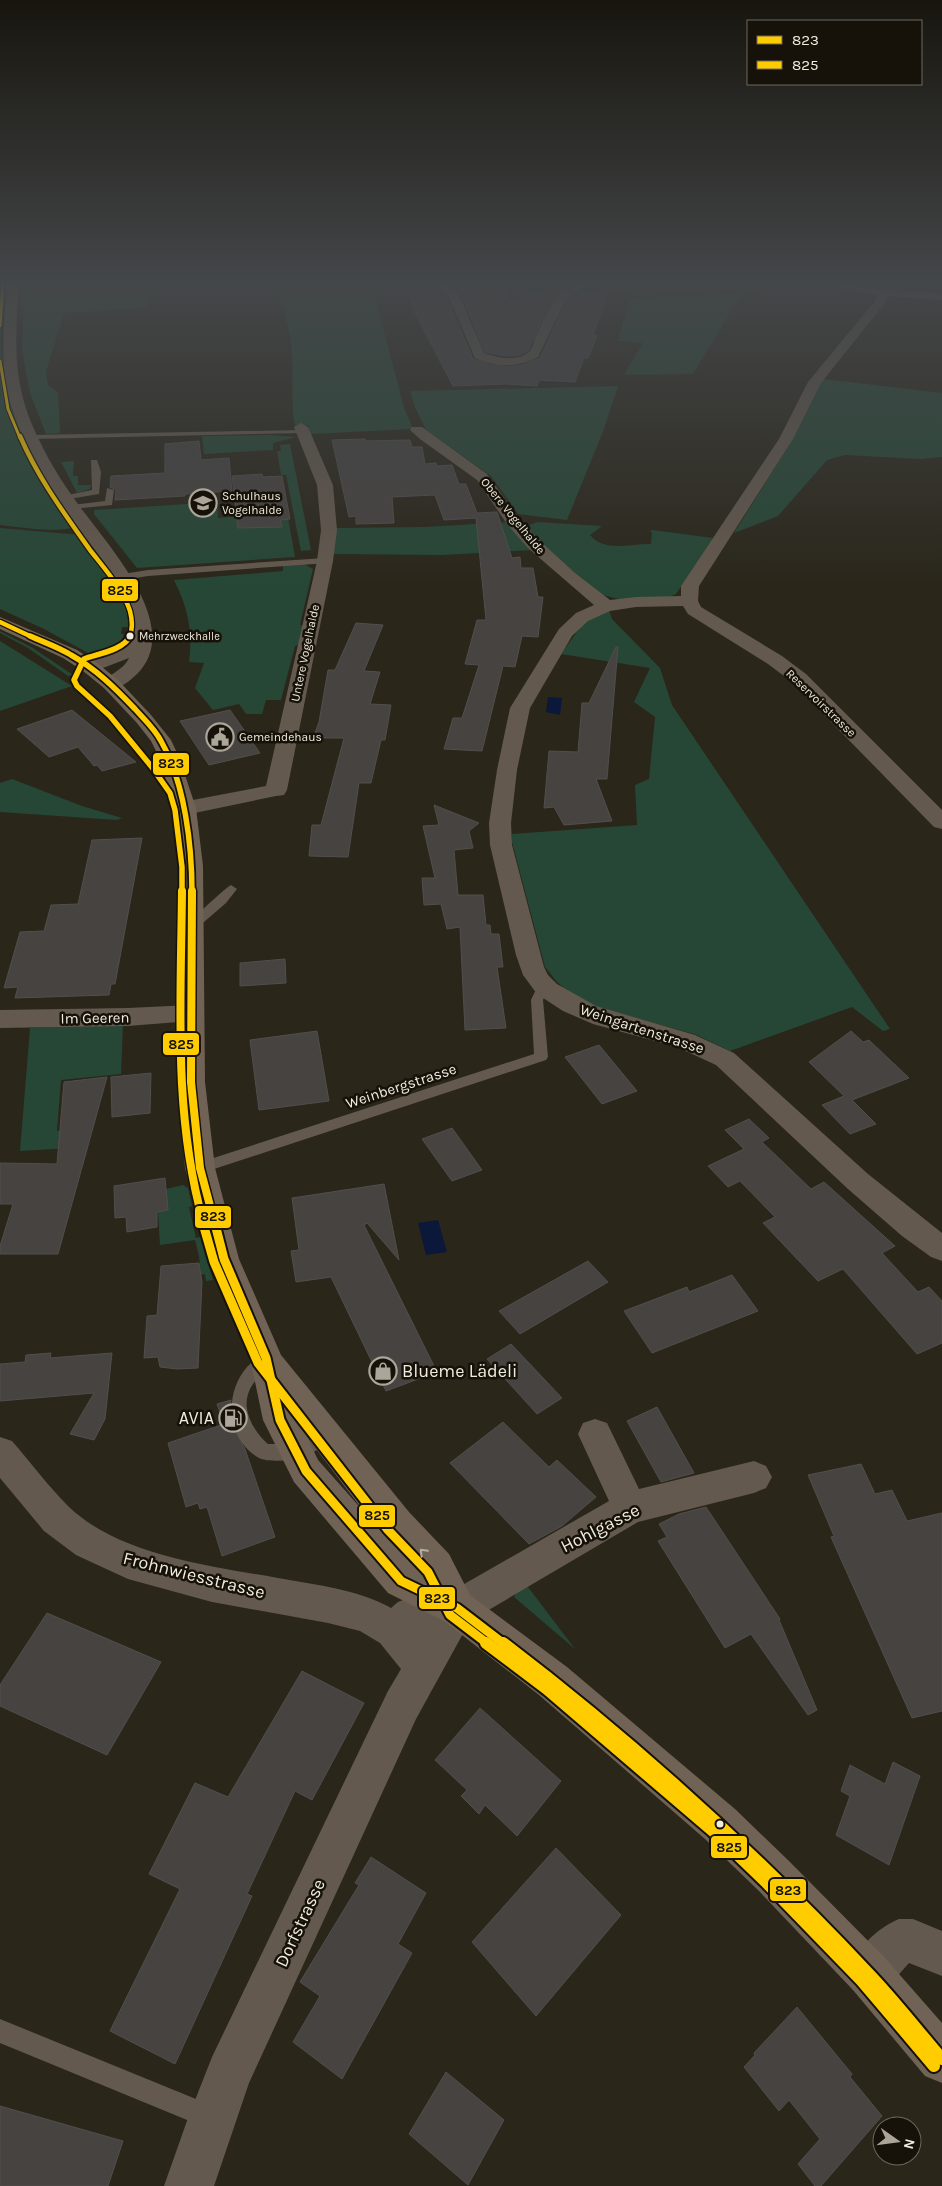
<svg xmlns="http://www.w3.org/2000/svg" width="942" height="2186" viewBox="0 0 942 2186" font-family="Karla,sans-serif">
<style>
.green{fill:#264736}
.water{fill:#0b183a}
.building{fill:#464341;stroke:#514e4d}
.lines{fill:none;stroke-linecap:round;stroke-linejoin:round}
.service{fill:#64594e;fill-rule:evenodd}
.minor{fill:#64594e;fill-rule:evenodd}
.tertiary{fill:#64594e;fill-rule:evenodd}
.secondary{fill:#706356;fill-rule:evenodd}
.bus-1-far4-casing{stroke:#161209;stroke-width:7}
.bus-1-far3-casing{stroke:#161209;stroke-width:9}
.bus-1-far2-casing{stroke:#161209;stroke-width:11}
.bus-1-far1-casing{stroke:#161209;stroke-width:13}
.bus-1-casing{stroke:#161209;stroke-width:16}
.bus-2-far5-casing{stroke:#161209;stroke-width:5}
.bus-2-far4-casing{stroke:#161209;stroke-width:7}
.bus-2-far3-casing{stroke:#161209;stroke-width:9}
.bus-2-far2-casing{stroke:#161209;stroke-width:11}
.bus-2-far1-casing{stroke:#161209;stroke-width:13}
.bus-2-casing{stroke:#161209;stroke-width:16}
.bus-1-far4{stroke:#fc0;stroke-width:4.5}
.bus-1-far3{stroke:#fc0;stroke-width:5.5}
.bus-1-far2{stroke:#fc0;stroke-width:8}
.bus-1-far1{stroke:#fc0;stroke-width:9}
.bus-1{stroke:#fc0;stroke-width:12}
.bus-2-far5{stroke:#fc0;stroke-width:3}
.bus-2-far4{stroke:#fc0;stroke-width:4.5}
.bus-2-far3{stroke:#fc0;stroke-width:5.5}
.bus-2-far2{stroke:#fc0;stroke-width:8}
.bus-2-far1{stroke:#fc0;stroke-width:9}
.bus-2{stroke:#fc0;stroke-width:12}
.oneway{stroke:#b6aea0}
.bus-dot{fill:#f0ebdd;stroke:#161209;stroke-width:2}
.labels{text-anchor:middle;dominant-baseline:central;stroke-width:5;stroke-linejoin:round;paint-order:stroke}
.far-bus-label{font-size:11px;fill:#f0ebdd;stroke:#161209;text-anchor:start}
.far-poi-label{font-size:12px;fill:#f0ebdd;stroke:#161209;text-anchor:start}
.far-street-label{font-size:12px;fill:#f0ebdd;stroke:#161209}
.street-label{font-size:15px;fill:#f0ebdd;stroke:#161209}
.near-poi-label{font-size:18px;fill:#f0ebdd;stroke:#161209;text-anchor:start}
.near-street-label{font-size:18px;fill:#f0ebdd;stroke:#161209}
.line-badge{stroke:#161209;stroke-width:2}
.pale-badge-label{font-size:14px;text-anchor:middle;font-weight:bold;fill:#111}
</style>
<rect width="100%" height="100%" fill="#2a261a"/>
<!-- green -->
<g class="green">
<path d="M0,282H5C2,302 0,323 1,343C6,415 36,468 76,526C63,534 17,527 0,525Z"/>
<path d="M67,282H202V284L153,286L146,308L64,313L46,372L48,385L58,393L60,433L46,434L30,393L25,368L22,348L23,314L20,303L21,285Z"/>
<path d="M275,282H324L327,287L372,285L404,408L413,429L310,434L308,425L295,426C290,402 294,378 292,355C291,330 282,306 275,282Z"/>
<path d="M599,282H824L826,284L820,286L634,296L614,292Z"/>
<path d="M742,293L693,374L624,375L643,343L618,341L630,298Z"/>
<path d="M824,379L942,393V457L921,459L845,455L827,460L778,516L734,533L789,445L817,388Z"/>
<path d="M618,386L604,429L567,520L518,514L491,476L426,430L415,407L410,391Z"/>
<path d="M271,435L296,437L273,443V450L204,454L202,436Z"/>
<path d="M290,444L311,550L301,551L286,475H281L277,451H281L280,445Z"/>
<path d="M74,461L73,476H78V485H91L90,489L77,493L61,462Z"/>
<path d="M217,502L218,518L244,516L288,518L295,557L137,568L94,514V510Z"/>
<path d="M510,522L532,550L442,555L333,554L336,528L424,527Z"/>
<path d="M537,522L602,526L590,535C605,553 632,543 651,544L652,533L650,531L652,530L713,538L676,594L667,598L622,600L599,594L542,545L527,526Z"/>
<path d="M0,528L82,535C102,563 128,590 128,627H122L121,634H124L119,648L110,653L90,654L44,629L0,609Z"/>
<path d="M283,564H304L313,569L300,625L305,626L300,644L295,646L281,700H266L262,714H246L239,704L213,710L195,688L204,663L189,662C193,631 188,608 174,580L283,571Z"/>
<path d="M609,610L612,619L660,668L672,705L890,1029L883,1031L852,1007L730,1051L697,1035L590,1005L572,995L557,982L545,967L512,842V834L637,825L635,785L649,779L655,717L634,702L650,668L561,654L584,622Z"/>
<path d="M0,631L33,648L73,675L68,676L28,648L0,633Z"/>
<path d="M0,641L72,686L0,711Z"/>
<path d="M12,779L82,806L122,818L117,820L0,812V783Z"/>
<path d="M123,1025L121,1074L61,1080L57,1131L72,1130L70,1148L20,1151L30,1028Z"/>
<path d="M183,1185L188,1188L192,1206L189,1207L196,1238L200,1237L213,1280L206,1281L205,1274L201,1275L199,1256L195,1240L160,1245L158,1212L168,1210L166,1189Z"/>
<path d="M525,1583L575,1649L514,1597L519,1588Z"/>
</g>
<!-- water -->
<g class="water">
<path d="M548,697L562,698L560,715L546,712Z"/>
<path d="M438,1220L447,1252L426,1255L418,1223Z"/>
</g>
<!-- building -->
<g class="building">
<path d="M472,282H496L497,285L501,284L510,301L531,294L543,293L556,283L564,288L547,308L528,351L519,355L507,356L485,352L460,292L455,288H474Z"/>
<path d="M410,290H437L447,298L473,359L490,365L507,367L523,365L540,358L567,300L578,293L609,290L593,335L597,336L588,358H584L575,382L539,380L537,386L506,384L453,386L414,311L408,291Z"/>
<path d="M365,439L366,441L410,440L412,447H422L425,464L436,463L437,466L452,465L459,484H466L477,513L497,512L512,558L520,557L521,568H533L538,597H543L538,637L522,636L515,667L503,666L482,751L444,749L453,718H462L479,665L465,664L477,620H486L476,518L444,520L435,495L392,497L394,523L356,524V516L349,517L332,440Z"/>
<path d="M199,441L201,460L229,458L232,491L185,494V496L115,500L116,490L110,487L111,476L165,473V444Z"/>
<path d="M262,474L263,477L282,476L290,519L280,520L282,527L238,528L232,476Z"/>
<path d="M356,623L383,625L364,671L380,672L370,704L391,705L385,740H381L371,783H359L348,857L309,856L312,825H321L344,738H313L319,722L328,670H335Z"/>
<path d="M616,647H618L607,779H596L612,821L564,825L554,807L544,808L549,751L578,752L582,703H589Z"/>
<path d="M72,710L136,762L102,771L97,765L94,766L78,747L49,757L17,729Z"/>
<path d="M230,710L260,753L209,765L180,721Z"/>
<path d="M434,805L479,823L469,831L473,848L454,850L458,895H483L486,925H490L491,934H499L503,967H497L506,1028L465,1030L460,927L447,929L441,904L424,905L422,878H435L423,826L439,825Z"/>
<path d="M142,838L115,984H111L109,995L15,998L18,987L4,988L20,932L44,931L51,905L78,904L92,840Z"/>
<path d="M285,959L286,983L240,986V963Z"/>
<path d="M317,1031L329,1101L259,1110L250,1040Z"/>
<path d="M851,1031L863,1042L869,1040L909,1078L852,1100L876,1124L850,1134L822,1105L844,1096L809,1062Z"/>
<path d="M599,1045L637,1091L602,1104L565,1057Z"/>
<path d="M151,1073L150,1113L112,1117L111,1077Z"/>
<path d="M107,1077L58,1254H0V1246L13,1204H0V1163L57,1164L64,1082Z"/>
<path d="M749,1119L769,1138L762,1142L811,1189L824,1182L895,1246L882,1253L918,1292L929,1287L942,1301V1343L917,1354L843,1269L818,1281L763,1223L775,1217L740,1181L728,1187L708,1166L744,1149L725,1130Z"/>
<path d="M452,1128L482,1170L452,1181L422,1139Z"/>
<path d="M165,1178L168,1210L157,1212V1227L127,1232L126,1217L115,1218L114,1186Z"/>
<path d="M384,1184L399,1260L367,1223L364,1225L437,1372L386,1391L331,1277L296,1282L291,1251L299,1250L292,1198Z"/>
<path d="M588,1261L608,1282L520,1334L499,1311Z"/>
<path d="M199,1263L202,1282L198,1368L177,1369L160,1367L158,1357L144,1358L147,1316L157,1315L161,1266Z"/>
<path d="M732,1275L758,1311L652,1353L624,1311L687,1287L689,1292Z"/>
<path d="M511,1344L562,1398L537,1414L487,1359Z"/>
<path d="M51,1353L50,1358L112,1353L105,1419L94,1440L70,1434L94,1393L0,1401V1364L25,1362L26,1355Z"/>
<path d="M231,1400L230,1415L233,1428L245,1449L275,1537L222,1556L207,1507L200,1509L198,1503L186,1507L168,1443L224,1424L217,1404Z"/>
<path d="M657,1407L694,1473L661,1482L627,1421Z"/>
<path d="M503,1422L549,1467L557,1460L596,1497L562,1526L529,1544L450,1463Z"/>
<path d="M861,1464L875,1494L892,1490L907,1521L942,1513V1711L912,1718L831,1537L834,1536L808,1475Z"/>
<path d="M706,1507L780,1619L779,1620L817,1710L808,1715L751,1634L725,1648L658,1541L667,1537L659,1524L679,1514Z"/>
<path d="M47,1613L161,1662L107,1755L0,1706V1685Z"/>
<path d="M302,1671L364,1703L312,1800L295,1791L247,1894L252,1896L175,2064L110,2031L180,1889L149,1874L195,1783L228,1797Z"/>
<path d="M480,1708L561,1781L517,1836L485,1805L479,1814L461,1796L467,1790L435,1760Z"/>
<path d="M893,1762L920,1776L889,1865L836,1835L850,1796L841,1791L850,1765L885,1784Z"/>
<path d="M556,1848L621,1915L536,2016L472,1942Z"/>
<path d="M371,1857L426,1893L398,1944L412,1953L342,2079L293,2042L320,1996L300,1982L359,1885L355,1883Z"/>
<path d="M797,2007L852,2074L850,2077L882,2116L821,2186H815L798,2164L820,2139L789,2100L779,2111L744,2067L755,2055L754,2053Z"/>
<path d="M446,2072L504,2120L468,2185L409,2134Z"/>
<path d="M0,2106L123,2141L108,2186H0Z"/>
</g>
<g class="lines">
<!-- service -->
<g class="service">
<path d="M302,430L304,431V433L31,439L27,437L31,435Z"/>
<path d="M91,460H97L101,472L99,494L63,500V496L92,490Z"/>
<path d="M107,488L114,490L112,505L72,509L68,507L72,505L105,501Z"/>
<path d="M325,558L328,559V563L148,576L123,580L119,577L123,574L148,570Z"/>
<path d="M231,885L237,889L226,903L197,928H189L187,925L189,922C196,916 226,887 231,885Z"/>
<path d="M543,982L549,986L543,1000L548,1057L546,1060L205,1172L200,1173L195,1172L193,1168L195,1164L534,1054L531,1000L539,983Z"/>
<path d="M265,1352L271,1354L273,1359C268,1369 259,1375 253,1384C238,1405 252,1430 268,1444H294L326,1429L332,1431L335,1436L332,1441C321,1447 309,1456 298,1459C289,1461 267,1462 259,1458C226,1439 224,1393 247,1367C253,1361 257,1355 265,1352Z"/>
<path d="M0,2019L218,2108L221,2117L218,2126L209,2129L0,2043Z"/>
</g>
<!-- minor -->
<g class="minor">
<path d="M421,282L446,284L458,293L484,353C496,358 518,362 529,352C532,349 534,342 535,338C548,312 555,282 590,282L566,299L538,357C518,368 495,368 475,358L449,297L438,288L423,284Z"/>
<path d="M825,282H844L861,287L942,294V300L888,296L884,304L821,383L793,439L699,586L698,601L701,607L782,656L806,674L942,810V829L934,827L792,682L768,664L688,614L683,606L636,607L610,611L588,621L572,636L530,708L517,770L511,823L512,845L544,967L548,975L557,984L596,1006L695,1035L734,1053L868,1174L942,1233V1261L931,1257L902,1236L848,1189L716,1065L677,1047L593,1024L563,1011L537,994L523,975L516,955L490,845L489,823L497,770L510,708L559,629L576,613L594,605L528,548L507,524L477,480L420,439L410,430L412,427H422L487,474L519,518L540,541L575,573L610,600L636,597L681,596V586L779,439L808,382L875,301L877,295L861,293L827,284Z"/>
<path d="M301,423L308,427L333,485L337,530L333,561L287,790L284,795L276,796L185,815L177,813L174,808L177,803L266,786L317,561L321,530L317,485L294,427Z"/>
<path d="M191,1005L200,1007L204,1013L200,1019L191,1021L128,1026L0,1028V1010L128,1008Z"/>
<path d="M595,1419L607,1423L639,1489L754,1461L766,1466L772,1477L766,1488L754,1493L638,1522L470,1621L416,1719L249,2083L214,2186H164L188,2118L212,2057L388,1691L401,1669L380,1643L360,1631L328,1623L212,1602L128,1579L76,1555L44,1531L0,1478V1437L12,1441C31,1463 49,1487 69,1507C121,1556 211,1566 278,1578C316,1585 357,1589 391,1608L398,1602L411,1597L452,1591L609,1501L578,1434L583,1423Z"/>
<path d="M899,1919H913L942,1931V1976L909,1963L885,1990L869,1997L853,1990L846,1974C856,1950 875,1929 899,1919Z"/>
</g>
<!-- tertiary -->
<path class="tertiary" d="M7,282H19C16,328 12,373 29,417C40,445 55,472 73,497C101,539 187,624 137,674C128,683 117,691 104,688L101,684C109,673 122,672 129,658L90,673L83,671L81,667C86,660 98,659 106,656C118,650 126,643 134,632C133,591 102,561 80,530C47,484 13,434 5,377C1,346 5,313 7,282Z"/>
<!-- secondary -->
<path class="secondary" d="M0,617L77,650L97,663L118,680L151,715L171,740L179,757L196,808L203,866L205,1082L215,1168L239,1259L281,1355L409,1512L449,1554L470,1595L567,1667L735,1809L789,1861L885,1958L942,2023V2083L925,2076L853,1990L759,1891L705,1839L539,1695L444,1621L388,1593L294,1482L263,1420L250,1358L209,1259L185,1168L177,1082L181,866L174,808L159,757L151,741L137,723L104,688L83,671L63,658L0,629ZM307,1437L365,1513L318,1460Z"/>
<!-- bus-1-far4 casing -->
<g class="bus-1-far4-casing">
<path id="bus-1-far4" d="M0,622L32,637"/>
</g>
<!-- bus-1-far3 casing -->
<g class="bus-1-far3-casing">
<path id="bus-1-far3" d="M30,636C43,642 58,647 71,655C96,669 115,688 135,709C144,719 155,729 161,741C185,783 192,846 192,893"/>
</g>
<!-- bus-1-far2 casing -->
<g class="bus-1-far2-casing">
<path id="bus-1-far2" d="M192,891L191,1082L200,1168L214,1221"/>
</g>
<!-- bus-1-far1 casing -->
<g class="bus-1-far1-casing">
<path id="bus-1-far1" d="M214,1220L224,1259L266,1358L280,1420L306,1471L401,1581L457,1608L504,1644"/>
</g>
<!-- bus-1 casing -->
<g class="bus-1-casing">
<path id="bus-1" d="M503,1643C633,1742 755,1853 868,1973C894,2000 917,2030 942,2059"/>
</g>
<!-- bus-2-far5 casing -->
<g class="bus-2-far5-casing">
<g id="bus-2-far5">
<path d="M0,326L3,282"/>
<path d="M0,361L8,409L20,438"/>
</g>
</g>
<!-- bus-2-far4 casing -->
<g class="bus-2-far4-casing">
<path id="bus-2-far4" d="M20,436C38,478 64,513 90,550C104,568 123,589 130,611C132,619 133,630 129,637"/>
</g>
<!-- bus-2-far3 casing -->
<g class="bus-2-far3-casing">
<path id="bus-2-far3" d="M130,636C124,650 97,654 84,659L74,680L77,686L110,716L151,766L170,793L175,810L182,867V893"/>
</g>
<!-- bus-2-far2 casing -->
<g class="bus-2-far2-casing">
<path id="bus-2-far2" d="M182,891C181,1002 173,1114 203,1221"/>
</g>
<!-- bus-2-far1 casing -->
<g class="bus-2-far1-casing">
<path id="bus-2-far1" d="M202,1220L214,1262L258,1363L388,1530L428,1572L450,1615L488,1644"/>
</g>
<!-- bus-2 casing -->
<g class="bus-2-casing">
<path id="bus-2" d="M486,1643L547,1689L713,1831L767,1883L862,1981L934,2066"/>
</g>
<!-- bus-1-far4 -->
<use href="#bus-1-far4" class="bus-1-far4"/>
<!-- bus-1-far3 -->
<use href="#bus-1-far3" class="bus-1-far3"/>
<!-- bus-1-far2 -->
<use href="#bus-1-far2" class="bus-1-far2"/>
<!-- bus-1-far1 -->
<use href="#bus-1-far1" class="bus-1-far1"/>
<!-- bus-1 -->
<use href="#bus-1" class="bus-1"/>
<!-- bus-2-far5 -->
<use href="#bus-2-far5" class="bus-2-far5"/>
<!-- bus-2-far4 -->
<use href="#bus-2-far4" class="bus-2-far4"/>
<!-- bus-2-far3 -->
<use href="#bus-2-far3" class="bus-2-far3"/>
<!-- bus-2-far2 -->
<use href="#bus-2-far2" class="bus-2-far2"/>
<!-- bus-2-far1 -->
<use href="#bus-2-far1" class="bus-2-far1"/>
<!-- bus-2 -->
<use href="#bus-2" class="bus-2"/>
</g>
<!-- one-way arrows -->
<defs><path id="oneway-chevron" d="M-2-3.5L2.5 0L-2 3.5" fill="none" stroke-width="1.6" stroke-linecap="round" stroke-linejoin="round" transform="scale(1.25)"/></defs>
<use class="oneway" href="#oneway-chevron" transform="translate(423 1552) rotate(-134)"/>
<!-- sky -->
<linearGradient id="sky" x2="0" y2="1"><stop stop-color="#17150e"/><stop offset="0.48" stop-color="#444749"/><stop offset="1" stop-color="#444749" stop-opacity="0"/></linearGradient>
<rect width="942" height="588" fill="url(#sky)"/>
<!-- icons -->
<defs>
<g id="school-ring" transform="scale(1.4375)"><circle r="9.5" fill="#161209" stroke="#aba699" stroke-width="1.5"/><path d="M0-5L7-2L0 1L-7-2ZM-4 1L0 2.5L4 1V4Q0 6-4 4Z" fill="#aba699"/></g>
<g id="civic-ring" transform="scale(1.4375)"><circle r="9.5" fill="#161209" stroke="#aba699" stroke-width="1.5"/><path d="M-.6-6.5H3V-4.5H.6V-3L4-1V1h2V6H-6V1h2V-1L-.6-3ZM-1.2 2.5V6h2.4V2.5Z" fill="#aba699"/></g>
<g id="shop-ring" transform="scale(1.4375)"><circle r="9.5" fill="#161209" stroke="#aba699" stroke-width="1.5"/><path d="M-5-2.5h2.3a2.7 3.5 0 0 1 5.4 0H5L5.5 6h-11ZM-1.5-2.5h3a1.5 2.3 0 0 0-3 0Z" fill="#aba699"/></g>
<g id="fuel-ring" transform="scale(1.4375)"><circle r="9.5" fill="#161209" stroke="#aba699" stroke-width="1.5"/><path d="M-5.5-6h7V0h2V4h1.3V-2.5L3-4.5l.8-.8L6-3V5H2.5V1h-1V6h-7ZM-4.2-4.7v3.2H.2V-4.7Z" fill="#aba699"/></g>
</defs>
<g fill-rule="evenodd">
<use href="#school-ring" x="203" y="503"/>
<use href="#civic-ring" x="220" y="737"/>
<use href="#shop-ring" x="383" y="1371"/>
<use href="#fuel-ring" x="233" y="1418"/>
</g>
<!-- markers -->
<g class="bus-dot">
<circle cx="130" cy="636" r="4.5"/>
<circle cx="720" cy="1824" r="4.5"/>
</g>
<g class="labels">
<!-- far-bus labels -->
<g class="far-bus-label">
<text x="139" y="636">Mehrzweckhalle</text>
</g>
<!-- far-poi labels -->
<g class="far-poi-label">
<text x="222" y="496">Schulhaus<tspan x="222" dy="14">Vogelhalde</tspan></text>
<text x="239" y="737">Gemeindehaus</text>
</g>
<!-- far-street labels -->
<g class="far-street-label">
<text transform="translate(513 516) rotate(51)">Obere Vogelhalde</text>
<text transform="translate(305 653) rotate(-78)">Untere Vogelhalde</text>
<text transform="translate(821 703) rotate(44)">Reservoirstrasse</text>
</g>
<!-- street labels -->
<g class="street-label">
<text transform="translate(95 1018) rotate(-1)">Im Geeren</text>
<text transform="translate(642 1029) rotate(18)">Weingartenstrasse</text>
<text transform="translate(401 1086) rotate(-18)">Weinbergstrasse</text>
</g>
<!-- near-poi labels -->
<g class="near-poi-label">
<text x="402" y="1371">Blueme Lädeli</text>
<text x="214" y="1418" text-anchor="end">AVIA</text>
</g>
<!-- near-street labels -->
<g class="near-street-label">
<text transform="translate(600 1528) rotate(-27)">Hohlgasse</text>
<text transform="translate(194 1575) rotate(14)">Frohnwiesstrasse</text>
<text transform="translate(300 1923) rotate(-65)">Dorfstrasse</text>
</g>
</g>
<g class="line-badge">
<rect x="101" y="578" width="38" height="24" rx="5" fill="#fc0"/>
<rect x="152" y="752" width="38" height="24" rx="5" fill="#fc0"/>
<rect x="162" y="1032" width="38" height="24" rx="5" fill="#fc0"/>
<rect x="194" y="1205" width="38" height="24" rx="5" fill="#fc0"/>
<rect x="358" y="1504" width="38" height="24" rx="5" fill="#fc0"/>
<rect x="418" y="1586" width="38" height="24" rx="5" fill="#fc0"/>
<rect x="710" y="1835" width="38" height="24" rx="5" fill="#fc0"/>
<rect x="769" y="1878" width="38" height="24" rx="5" fill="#fc0"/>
</g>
<g class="pale-badge-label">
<text x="120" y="595">825</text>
<text x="171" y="768">823</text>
<text x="181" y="1049">825</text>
<text x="213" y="1221">823</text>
<text x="377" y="1520">825</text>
<text x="437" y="1603">823</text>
<text x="729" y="1852">825</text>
<text x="788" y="1895">823</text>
</g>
<!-- legend -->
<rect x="747" y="20" width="175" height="65" fill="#161209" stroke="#6d695e"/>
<rect x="757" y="36" width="25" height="8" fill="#ffcc00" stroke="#6d695e"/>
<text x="792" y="45" font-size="15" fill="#f0ebdd">823</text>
<rect x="757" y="61" width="25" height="8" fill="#ffcc00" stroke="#6d695e"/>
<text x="792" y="70" font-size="15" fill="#f0ebdd">825</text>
<!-- north arrow -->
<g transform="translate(897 2141) rotate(104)"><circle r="24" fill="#161209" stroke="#6d695e"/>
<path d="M0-4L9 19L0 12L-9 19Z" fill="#aba699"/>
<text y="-8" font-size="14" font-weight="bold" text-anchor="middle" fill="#f0ebdd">N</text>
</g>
</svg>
